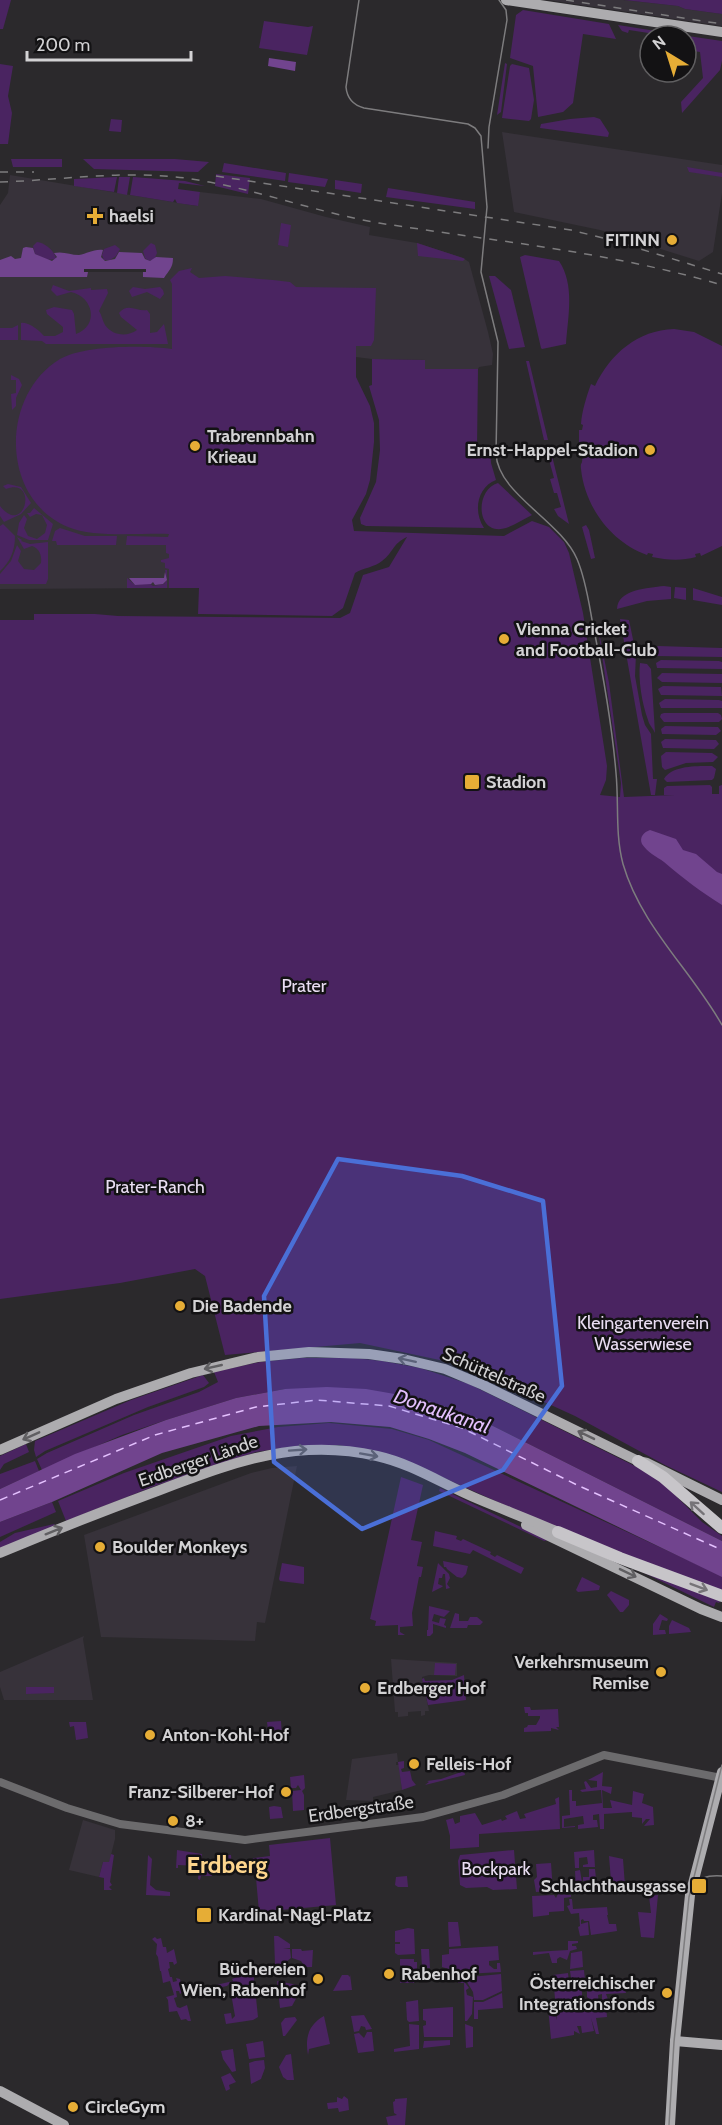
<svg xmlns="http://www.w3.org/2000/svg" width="722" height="2125" viewBox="0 0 722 2125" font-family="Cabin,sans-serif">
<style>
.built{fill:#37323a}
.green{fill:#4a2461;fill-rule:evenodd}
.water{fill:#71448e}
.pier{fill:#2b292c}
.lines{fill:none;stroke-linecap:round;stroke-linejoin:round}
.ferry{stroke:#e4c0fe;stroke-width:1.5;stroke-dasharray:8 6;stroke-linecap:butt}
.minor{stroke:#6c6b6d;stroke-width:8}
.major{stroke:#adacaf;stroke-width:10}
.highway{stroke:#c7c5c9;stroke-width:12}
.tram{stroke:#7d7c7e;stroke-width:1.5}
.rail{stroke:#7d7c7e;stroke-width:1.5;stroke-dasharray:8 8;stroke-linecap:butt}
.oneway{stroke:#605f62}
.oneway2{stroke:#767478}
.marked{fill:#4a6fd7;fill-opacity:0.2;stroke:#4a6fd7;stroke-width:4.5;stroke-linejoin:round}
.poi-dot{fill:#e6ad36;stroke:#131214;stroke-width:2}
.labels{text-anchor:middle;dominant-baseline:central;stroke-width:5;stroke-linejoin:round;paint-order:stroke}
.poi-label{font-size:18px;font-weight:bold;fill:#d3d2d4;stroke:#131214;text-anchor:start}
.park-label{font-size:18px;fill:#eadef3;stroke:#131214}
.street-label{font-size:18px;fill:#d3d2d4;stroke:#131214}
.water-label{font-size:20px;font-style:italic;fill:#e4c0fe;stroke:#131214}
.district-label{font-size:24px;font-weight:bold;fill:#fdd58d;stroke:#131214}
</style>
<rect width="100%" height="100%" fill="#2b292c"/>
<!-- built -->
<g class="built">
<path d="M548,0H623L678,6L685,9L722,14V26Z"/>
<path d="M502,132L722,165V193L713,252L699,261L600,230L514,212Z"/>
<path d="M10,175L197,206L200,192L261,199L326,217L370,227L369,235L417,243L463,258L469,262L488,332L493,354L492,365L479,367L478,369H425V360L372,359L290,349L122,533H169V588L0,589V205L8,193Z"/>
<path d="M297,1466L265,1623L257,1622L255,1641L101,1637L84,1535L251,1473L272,1468Z"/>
<path d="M84,1636L83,1639L93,1700H4L0,1687V1672Z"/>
<path d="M391,1659L457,1663V1676L429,1675L422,1677L429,1711H425V1715L421,1716V1711L408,1712V1716L398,1717V1712H395Z"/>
<path d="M397,1753L398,1762H396V1765H399L402,1790L373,1797V1801L346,1800L352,1759Z"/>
<path d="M83,1820L115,1830V1839L109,1863L103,1862L99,1877L69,1870Z"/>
</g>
<!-- green -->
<g class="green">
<path d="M0,0H11L3,29H0Z"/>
<path d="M624,0H722V14L685,9L678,6Z"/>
<path d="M523,10L609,24L616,39L583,34L573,103L563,112L538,117L533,66L510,58L516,15Z"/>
<path d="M264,21L308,27L313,26L307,55L259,48Z"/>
<path d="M618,25L681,35L668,36L629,30L628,33L622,31Z"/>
<path d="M688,36L722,41V61L720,70L682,113L681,102L703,78L700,52L687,50L688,42H686V37Z"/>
<path d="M505,63L507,64L501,112L497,115Z"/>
<path d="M0,64L13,66L8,96L12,113L8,144H0Z"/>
<path d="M512,64L529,68L534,100L531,119L529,121L502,118L510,66Z"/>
<path d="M594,117L600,119L609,133L608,137L540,128L541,124L570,119Z"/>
<path d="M111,119L122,120L121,132L109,131Z"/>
<path d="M11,159H62V167H13Z"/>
<path d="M83,159H175L209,162L198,172L94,169Z"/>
<path d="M224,163L286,173L285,181L222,172Z"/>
<path d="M687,167L722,173V177L689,172Z"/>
<path d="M289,173L328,179L325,187L288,182Z"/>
<path d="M216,174L250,178L248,194L215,186Z"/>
<path d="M117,177L114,192L74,186V179Z"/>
<path d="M119,177H130L127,195L117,193Z"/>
<path d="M133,177L185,181L205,186L179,183L178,189L200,192L198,206L177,203L175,199L173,202L130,195Z"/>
<path d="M335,180L362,184L361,193L335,189Z"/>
<path d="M388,188L475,202V209L386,197Z"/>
<path d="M281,223L291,225L288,247L278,245Z"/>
<path d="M37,242C45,243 55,251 56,259L47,260L35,254L33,246Z"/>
<path d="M151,243L155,245L157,253L154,260L149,261L145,258L143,251Z"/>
<path d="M417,243L463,258L465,259L463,261L418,256Z"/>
<path d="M115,245L120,249L116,256L110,260H104L102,255L104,249Z"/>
<path d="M525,255L559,261C575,285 568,316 566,344L542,349L541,348L520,257Z"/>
<path d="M192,268L190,272L199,278L225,276L273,280L290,282L296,287L376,288L374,340L371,346H356V377L370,406L374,423V442L370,480L366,494L352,520L354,531L504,536L532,521L549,527L564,542L569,553L583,613L607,766L606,780L600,795L620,797L621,783L597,622L609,683L624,797L675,795H664V788L667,786L710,785L712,787V794H719V786L722,785V1492L665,1465L575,1416L463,1365L360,1343L225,1355L205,1276L195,1269L120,1283L0,1299V620H34V614H95L118,616L340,618L350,613L363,575L389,567L407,537C392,544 394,552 382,561C375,567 363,568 355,573L343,608L332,616L198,614L199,588H169V569L165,568V563L161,562V560L169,558V554L166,553V545H126L127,536L168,537L169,534C140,533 93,538 68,527C0,499 0,395 60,359C84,345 145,345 172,349V284L170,280L179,271Z"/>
<path d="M489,276H495L511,290L525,347L509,349Z"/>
<path d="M53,285L69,291L91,288V290L107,289L108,293L99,311C102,315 102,320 105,325C113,336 127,337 137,330L121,317L119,313C128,302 137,312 147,310L150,314V333L157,332L164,324L168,344H46L42,341L21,340V323C28,321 40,331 44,336H55L63,332V327L47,314L46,310L54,307L72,310L74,314L76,334C99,326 94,297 71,292L57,296L51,290Z"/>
<path d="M133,287L145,289L160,287L163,290L164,294L160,299L147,292L132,297L129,291Z"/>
<path d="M18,325V340H0V328H12Z"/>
<path d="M674,329L694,332L722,346V546L701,556L700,553L695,554L696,557C681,561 667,560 652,557L653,554L648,553L647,555C611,542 585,507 581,469C580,462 583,465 582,457H579V430H582L583,425L581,424C582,411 586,398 591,384L595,386C610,354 638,330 674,329Z"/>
<path d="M372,359L425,360V369H478L477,448L479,449V446L490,447L491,463L496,480C477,487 473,512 484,528L366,526L361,524L360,518L376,482L380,450L379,420L369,386L372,385Z"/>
<path d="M526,361H529L548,440H544Z"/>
<path d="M11,375L19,379L22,385L16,398V406L12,410L11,394L16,393V380H11Z"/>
<path d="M550,448L569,524L558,516L554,509L561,507L557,493H554L550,479L554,478L546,449Z"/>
<path d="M498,483L532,515C524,519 515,525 506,528C476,537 474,490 498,483Z"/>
<path d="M8,484L21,487L31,503L21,514L4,522L0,516V506C25,538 39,476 6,489L3,486Z"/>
<path d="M34,508L53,524L48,540H29L17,535L19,523L24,515L27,519L24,528L28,536L37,539L45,533L47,525L42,515L36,514L30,517L27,513H30Z"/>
<path d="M3,524L15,536C15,551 10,562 0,571V526Z"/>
<path d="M586,525L589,530L595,558L591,559L582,527Z"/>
<path d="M60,528L85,536H117L116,545H57L56,541H52L55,531Z"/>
<path d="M17,537L22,540L21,541L30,544L48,542V579L46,584H0V574L11,561L17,545L21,551L18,561L24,569L34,570L41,563C42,555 39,548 32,546L24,549Z"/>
<path d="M165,570H167V588H127V578L135,585L149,583L153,586L164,584L167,580Z"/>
<path d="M664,586L671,587V599L647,601L617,609C618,589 648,588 664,586Z"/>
<path d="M675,587L686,588V600L674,598Z"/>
<path d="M693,588L722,597V605L693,600Z"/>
<path d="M620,619L629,620L636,654L635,676L642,715L645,725L651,734L653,779H657L655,795H651Z"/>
<path d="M658,646L722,648V657L656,656L654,649Z"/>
<path d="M661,660L719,661L722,662V669L657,668L656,663Z"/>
<path d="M640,663L647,664L651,669L655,733C653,728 649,725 648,720C642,704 638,679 640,663Z"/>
<path d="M662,673L722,674V683L662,682L657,678Z"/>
<path d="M663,686L721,687L722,696L661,695L658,689Z"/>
<path d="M665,699L719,700L722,701V708H661L659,703Z"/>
<path d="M664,713H718L721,715L722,719L719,722H664L660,717L661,714Z"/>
<path d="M665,726L718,727L721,731L716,735L662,734L661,729Z"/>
<path d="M665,739L716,740L719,744L714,749L663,748L661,742Z"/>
<path d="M666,752L712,753L718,757L713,762L686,763L665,770L662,767L661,756Z"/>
<path d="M712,766L716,769L714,778L712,780L667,782L664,779C672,765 698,766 712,766Z"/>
<path d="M302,1358H353L382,1361L420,1368L469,1384L657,1477L702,1522L722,1536V1541L477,1418L285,1389L236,1398L166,1420L122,1435L42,1470L37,1459L47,1453L134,1415L199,1392L218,1382L214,1372L260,1362Z"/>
<path d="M203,1375L209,1383L204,1387L148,1407L45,1451L36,1457L34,1450L35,1441L131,1400Z"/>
<path d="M329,1423L392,1429L429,1440L722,1576V1591L567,1533L402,1459L339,1445L290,1447L256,1452L155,1486L66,1521L58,1501L124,1473L231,1436L278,1427Z"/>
<path d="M26,1444L29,1452L4,1464L0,1470V1456Z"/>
<path d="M35,1461L39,1471L0,1489V1474Z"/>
<path d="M401,1477L423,1485L411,1540L422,1542L417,1566L423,1567L421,1577H419L412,1613L413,1626L400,1627V1632L405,1635H398V1625L375,1626L376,1621L370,1619Z"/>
<path d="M440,1488L548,1540L544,1541L439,1491Z"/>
<path d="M52,1502L56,1512L0,1537V1522Z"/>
<path d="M54,1524L56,1526L0,1549V1542L15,1533Z"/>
<path d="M435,1531L457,1536L456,1539L461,1541L463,1539L491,1552L490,1554L495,1557L497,1555L524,1568L521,1574L473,1550L470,1554L433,1546Z"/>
<path d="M443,1561L468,1566L466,1574L462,1578L457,1577L447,1569L446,1567H444Z"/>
<path d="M282,1563L304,1567V1584L280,1581L279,1579Z"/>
<path d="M438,1563L449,1574L450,1578L447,1584L450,1588L446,1589L445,1574H443L442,1578H439L438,1584L443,1586L442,1587L432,1592Z"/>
<path d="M632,1567L720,1601L719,1603L716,1602L714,1607Z"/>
<path d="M582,1577L600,1586L599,1590L578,1592L576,1590Z"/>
<path d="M611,1591L629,1600V1605L623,1612H620L607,1595Z"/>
<path d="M429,1606L450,1611L444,1617L434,1614L432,1621L439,1623L440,1618L446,1619L444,1625L446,1626V1628L433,1624V1633L430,1636H427V1630H428Z"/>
<path d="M455,1613L459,1614V1621H468L470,1617H477L483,1622L480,1625H468L467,1628H450Z"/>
<path d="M660,1614L668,1619L667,1621L662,1620L659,1630H665L666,1634L653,1635V1624Z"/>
<path d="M672,1620L689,1628L691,1632L669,1634V1626Z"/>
<path d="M435,1663L456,1664L455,1675H434Z"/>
<path d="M464,1675L466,1700L428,1705L422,1679L424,1678L425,1681L452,1680Z"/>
<path d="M26,1687H54V1693L26,1694Z"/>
<path d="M524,1707H530L531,1710L558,1709L559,1727H556L559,1730L551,1728V1731L524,1732V1728L527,1727L528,1725H536L540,1718V1716H528V1713H525Z"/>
<path d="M281,1721L282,1737L280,1741L269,1739L267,1722Z"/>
<path d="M69,1722H86L88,1738L76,1740L74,1726L70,1727Z"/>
<path d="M466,1760L468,1763L464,1769L450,1772L448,1765Z"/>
<path d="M404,1761V1768L401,1769L402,1772L410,1771L412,1780L416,1785L402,1790L398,1762Z"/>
<path d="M464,1771L465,1775L425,1785L429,1782L427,1781L441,1779Z"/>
<path d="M603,1772L602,1786L612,1787L611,1794L602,1790L603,1808H612L610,1800L632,1805L633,1791L644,1794L642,1803L653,1807L654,1825L644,1826L650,1819H646L642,1824V1818L632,1817V1812L604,1814V1829H600L599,1814L593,1815V1820H597L598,1827L578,1829V1825L584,1824L583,1816L564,1819V1827L575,1826V1827L562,1828V1816L570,1815L569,1790H572V1801H576V1806L602,1803L601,1790L582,1792L580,1790L586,1789L584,1782L586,1781L591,1788L597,1787V1781L588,1780Z"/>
<path d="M304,1775L305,1788L302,1791L304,1795V1810L293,1811L292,1791L301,1790L298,1785L296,1788H291L290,1777Z"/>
<path d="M559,1797L560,1829L479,1834V1847L450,1849V1836L446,1820L453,1818L455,1824L460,1822V1816L475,1813L482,1825L501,1819L502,1821L507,1819L505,1816L517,1811L520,1819L526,1818L524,1814L556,1804L555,1799Z"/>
<path d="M274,1806L281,1807L283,1818L270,1819L269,1807Z"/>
<path d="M330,1838L336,1905L259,1912L256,1878L259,1876L255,1875L253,1858L270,1856L269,1845Z"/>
<path d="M177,1850L202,1854L201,1869L212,1870V1876H201L200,1880L198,1879L199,1866L178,1865V1868H176Z"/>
<path d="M514,1850L517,1889L493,1890L487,1887L466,1888L460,1885L458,1861L460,1855Z"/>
<path d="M594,1850L595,1867H583V1865L588,1864L587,1857L579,1858V1868H575L574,1852Z"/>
<path d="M111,1854L114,1855L110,1882L112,1885L109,1887L112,1890H104V1878L99,1877L103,1862H109Z"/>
<path d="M148,1855L152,1859L150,1885L156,1890L170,1892V1896L146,1895Z"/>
<path d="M226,1855H231L232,1869L218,1870V1858H226Z"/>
<path d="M609,1856L623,1859L625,1886L606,1888L605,1882L611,1881Z"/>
<path d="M551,1863L553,1891L536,1892L534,1880L537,1877L536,1864Z"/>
<path d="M589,1869H595L597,1888L592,1889L591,1880L583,1881V1877H589Z"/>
<path d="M580,1870L582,1883H590L589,1889H576L575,1871Z"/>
<path d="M407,1876L408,1887H398L395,1885L396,1877Z"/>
<path d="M558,1894L571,1895V1897L564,1898V1911L549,1912V1915L533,1917L532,1896L554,1895L556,1898Z"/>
<path d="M658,1895L654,1938L641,1937L638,1912L651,1913L649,1896Z"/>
<path d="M569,1899H572L573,1909L607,1907L608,1915H607L609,1924H616L617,1931L591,1935L589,1921H584L583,1919L581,1920V1924L588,1922L589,1935L580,1936L578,1927L580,1926L579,1913L571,1914L567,1906L570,1905Z"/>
<path d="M448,1922H458L461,1946L449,1947Z"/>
<path d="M408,1928L414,1929L415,1954L398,1955L395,1953V1944H400V1942H395V1931Z"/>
<path d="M274,1936H278L290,1944V1948L283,1949H290L291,1958L282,1965H275Z"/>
<path d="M155,1937L157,1939L161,1938L163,1947H166L167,1953L174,1949L177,1963L174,1965L173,1962H169L170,1968L168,1969L170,1977H172L173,1982L177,1981L176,1978L180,1979L183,1992L180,1994L179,1991H176L177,1997L174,1998L177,2007L180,2008L187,2005L191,2021H188L186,2019L181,2020L177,2011L169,2012L168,2000L166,1997L174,1995L170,1981L163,1983L161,1971H160L158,1957L156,1954L157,1944L152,1939Z"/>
<path d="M568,1941H578V1943L572,1944V1946H576L577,1949L570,1951L567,1960L560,1957L557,1959V1963H552L549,1953L533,1955V1952L568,1950Z"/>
<path d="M498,1946L499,1960L489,1961V1965L494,1969H497V1963H500L501,1972L465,1974L442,1967V1955L449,1954V1949Z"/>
<path d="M292,1949H301L302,1951L313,1950L312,1967H305L301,1961L292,1958Z"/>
<path d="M421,1949H429L430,1968H422Z"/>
<path d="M582,1951L583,1967L570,1969L571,1953Z"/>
<path d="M400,1959H414V1962H417V1979L415,1980L414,1983H400V1977H402V1974H406V1969L400,1965Z"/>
<path d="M253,1969L258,2017L253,2020L226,2024L224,2014L231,2013L232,2019L235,2016L230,1988L229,1984L227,1986L217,1988L216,1985L233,1981L232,1979L237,1977L236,1972Z"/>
<path d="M442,1970L454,1972L464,1978L442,1981Z"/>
<path d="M584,1970L585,1980L575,1981L571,1978L570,1971Z"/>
<path d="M568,1973L569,1983L615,1979L616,1984V1979L619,1978L621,1988H625L626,1993L606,1994L609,2002H606L602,1999V1994L598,1995L599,2006H606L607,2017L596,2018L599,2034H596L591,2018L594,2031L582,2033L581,2026H577L580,2034L574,2031V2035L551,2039L548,2007H553L557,2020L555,2001H560L555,1999L553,1975ZM585,1988L587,1990V1997L596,2005L591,2011H588L582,2003V1989Z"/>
<path d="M350,1974L352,1990L333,1991L342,1975H348L350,1977Z"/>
<path d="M501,1974L502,1991L483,2000H474L473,1992L467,1982L470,1977Z"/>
<path d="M463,1980L469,1988L466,1990L467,1995L473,1997L472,2014L467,2021H465L464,1983H458V1981Z"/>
<path d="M277,1981L303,1986L292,2006L280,2008Z"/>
<path d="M502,1993L503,2008L478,2010V2019H474V2002H483Z"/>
<path d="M418,2000L419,2021L409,2022L407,2020L406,2002Z"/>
<path d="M453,2007V2037H424L423,2026L426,2025V2021L423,2020V2009Z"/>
<path d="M364,2015L372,2029L366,2030L365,2027L361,2026L359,2031L354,2032L351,2016Z"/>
<path d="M324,2016L330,2044L309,2049L308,2055C305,2038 308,2025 324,2016Z"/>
<path d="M295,2017L297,2020L285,2036H283L281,2023L285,2018Z"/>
<path d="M409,2024L419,2025V2049L394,2052V2049L410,2046Z"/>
<path d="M465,2024L473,2027V2047L466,2048Z"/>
<path d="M367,2032H372L374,2051L358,2053L354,2034L359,2033L364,2038Z"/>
<path d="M450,2040V2045L423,2048L424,2041Z"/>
<path d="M263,2041L265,2057L249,2059L246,2044Z"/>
<path d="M233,2049L236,2071L232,2072L223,2059L221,2051Z"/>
<path d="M291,2054L294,2080H287L283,2077L279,2067L286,2055Z"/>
<path d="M255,2061L264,2060L265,2068L261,2079L251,2084L249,2063Z"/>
<path d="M230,2073L236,2082L229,2085L230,2089L226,2091L221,2077Z"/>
<path d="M344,2096L348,2099L349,2110L339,2112L338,2108L328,2109L327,2103L337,2102V2097L342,2099Z"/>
<path d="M407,2098L405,2125H388L386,2117L397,2115L394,2113L393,2102L395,2101V2099Z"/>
</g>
<!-- water -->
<g class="water">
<path d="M269,58L296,62L295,71L268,66Z"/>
<path d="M26,247L33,248L35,254L52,261L57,257L54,253C64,251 70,255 79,255C87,254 93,249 103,250L101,257L105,261L115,259L119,252L142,253L145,259L150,261L156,257L173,258C173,268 169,270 164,278L143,277V272H88L87,277H0V260L11,256L15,259L21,258L23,248Z"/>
<path d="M165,572L167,580L163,584L155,585L153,582L151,584L135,585L129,578H164Z"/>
<path d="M650,830L676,839L683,850L696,854L717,872L722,874V905C701,892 683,878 664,862C657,857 647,852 642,844C639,837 644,832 650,830Z"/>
<path d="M327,1387L366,1389L423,1399L477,1418L722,1541V1577L465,1453L429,1439L390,1427L331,1422L259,1426L162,1453L52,1502L0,1522V1489L75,1454L166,1420L236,1398L285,1389Z"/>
</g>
<!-- pier -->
<rect class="pier" x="84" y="269" width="62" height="3"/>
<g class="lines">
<!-- ferry -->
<path class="ferry" d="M0,1500L155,1435L256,1407L317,1400L389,1406L462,1428L577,1485L722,1550"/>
<!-- minor -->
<path class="minor" d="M0,1782L67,1808L120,1824L245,1840L423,1817L503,1795L604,1755L722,1778"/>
<!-- major -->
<g class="major">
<path d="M506,0L722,32"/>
<path d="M0,1450L116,1399L191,1373L258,1357L309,1352L369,1354L403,1359L445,1369L483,1385L638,1461L647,1463L722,1500"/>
<path d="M526,1525L701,1609L722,1617"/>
<path d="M0,1553C50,1532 101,1512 152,1493C230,1464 293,1437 377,1456C413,1464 444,1485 478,1499C504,1510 531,1520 558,1532"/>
<path d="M675,2041L722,2045"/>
<path d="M0,2091L64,2125"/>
<path d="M670,2125L675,2041L690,1895L722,1772"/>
</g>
<!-- highway -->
<g class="highway">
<path d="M638,1461L663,1477L722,1528"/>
<path d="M558,1532L620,1558L722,1596"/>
</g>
<!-- tram -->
<g class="tram">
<path d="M359,0L346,87C347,98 353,105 364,108L468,124L475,128L481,136L487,207L481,272L498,342L496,454C498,494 560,520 577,559C586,580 589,604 593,625C603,674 612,724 616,773C619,804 615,834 623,864C641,926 691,970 722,1025"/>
<path d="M488,148L489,127L507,20L506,10L499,0"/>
<path d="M692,1892C697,1877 708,1875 722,1876"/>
<path d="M669,2125L674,2042L689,1897L722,1765"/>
</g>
<!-- rail -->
<g class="rail">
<path d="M566,0L722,24"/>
<path d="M0,172H34"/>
<path d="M216,176L571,230L611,240L722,274"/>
<path d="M0,182C62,180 123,170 185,178C251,187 314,212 379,223C494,241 611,252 722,285"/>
</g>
</g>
<!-- one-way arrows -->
<defs><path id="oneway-shaft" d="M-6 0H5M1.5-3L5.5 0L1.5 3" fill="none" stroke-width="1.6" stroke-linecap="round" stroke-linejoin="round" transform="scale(1.5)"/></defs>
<g class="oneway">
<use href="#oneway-shaft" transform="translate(407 1360) rotate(-168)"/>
<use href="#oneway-shaft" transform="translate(213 1367) rotate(167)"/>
<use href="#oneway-shaft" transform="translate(586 1435) rotate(-154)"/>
<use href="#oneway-shaft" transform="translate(31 1436) rotate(156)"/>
<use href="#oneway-shaft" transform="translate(298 1450) rotate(-4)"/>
<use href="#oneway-shaft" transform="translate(369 1455) rotate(10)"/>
<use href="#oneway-shaft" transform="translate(54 1531) rotate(-22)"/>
<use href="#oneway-shaft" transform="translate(628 1573) rotate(26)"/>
</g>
<g class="oneway2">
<use href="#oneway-shaft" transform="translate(697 1508) rotate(-138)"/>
<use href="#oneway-shaft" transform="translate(699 1587) rotate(21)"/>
</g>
<!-- marked area -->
<path class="marked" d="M338,1159L462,1176L543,1201L562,1386L503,1470L362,1529L274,1462L264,1296Z"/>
<!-- markers -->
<g class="poi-dot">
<path d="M92 207h6v6h6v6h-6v6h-6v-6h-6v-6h6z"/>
<circle cx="672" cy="240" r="6"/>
<circle cx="195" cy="446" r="6"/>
<circle cx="650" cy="450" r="6"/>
<circle cx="504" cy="639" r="6"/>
<rect x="464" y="774" width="16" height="16" rx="3"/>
<circle cx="180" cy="1306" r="6"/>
<circle cx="100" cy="1547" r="6"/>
<circle cx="661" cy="1672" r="6"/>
<circle cx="365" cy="1688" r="6"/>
<circle cx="150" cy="1735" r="6"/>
<circle cx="414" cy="1764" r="6"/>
<circle cx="286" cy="1792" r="6"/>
<circle cx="173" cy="1821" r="6"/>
<rect x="691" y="1878" width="16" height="16" rx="3"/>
<rect x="196" y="1907" width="16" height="16" rx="3"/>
<circle cx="389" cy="1974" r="6"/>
<circle cx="318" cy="1979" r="6"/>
<circle cx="667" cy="1993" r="6"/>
<circle cx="73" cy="2107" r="6"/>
</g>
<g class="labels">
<!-- poi labels -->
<g class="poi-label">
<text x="109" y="216">haelsi</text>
<text x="660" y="240" text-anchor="end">FITINN</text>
<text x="207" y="436">Trabrennbahn<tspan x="207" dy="21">Krieau</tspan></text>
<text x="638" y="450" text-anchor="end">Ernst-Happel-Stadion</text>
<text x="516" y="629">Vienna Cricket<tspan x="516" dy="21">and Football-Club</tspan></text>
<text x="486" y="782">Stadion</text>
<text x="192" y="1306">Die Badende</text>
<text x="112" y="1547">Boulder Monkeys</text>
<text x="649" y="1662" text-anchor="end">Verkehrsmuseum<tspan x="649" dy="21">Remise</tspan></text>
<text x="377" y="1688">Erdberger Hof</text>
<text x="162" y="1735">Anton-Kohl-Hof</text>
<text x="426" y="1764">Felleis-Hof</text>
<text x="274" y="1792" text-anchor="end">Franz-Silberer-Hof</text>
<text x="185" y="1821">8+</text>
<text x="686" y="1886" text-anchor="end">Schlachthausgasse</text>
<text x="218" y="1915">Kardinal-Nagl-Platz</text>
<text x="306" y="1969" text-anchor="end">Büchereien<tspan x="306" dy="21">Wien, Rabenhof</tspan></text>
<text x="401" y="1974">Rabenhof</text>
<text x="655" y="1983" text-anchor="end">Österreichischer<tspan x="655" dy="21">Integrationsfonds</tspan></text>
<text x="85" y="2107">CircleGym</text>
</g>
<!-- park labels -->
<g class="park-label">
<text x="304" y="986">Prater</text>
<text x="155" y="1187">Prater-Ranch</text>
<text x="643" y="1323">Kleingartenverein<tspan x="643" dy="21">Wasserwiese</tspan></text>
<text x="496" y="1869">Bockpark</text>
</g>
<!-- street labels -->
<g class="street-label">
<text transform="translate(494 1375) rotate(24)">Schüttelstraße</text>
<text transform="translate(198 1461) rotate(-19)">Erdberger Lände</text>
<text transform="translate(361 1809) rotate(-8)">Erdbergstraße</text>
</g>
<!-- water labels -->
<g class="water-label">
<text transform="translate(442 1411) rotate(19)">Donaukanal</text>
</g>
<!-- district labels -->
<g class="district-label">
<text x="227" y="1864">Erdberg</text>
</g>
</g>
<!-- north arrow -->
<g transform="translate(668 54) rotate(322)"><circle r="28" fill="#131214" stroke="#605f61" stroke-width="1.5"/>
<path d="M0-4.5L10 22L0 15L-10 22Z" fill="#e6ad36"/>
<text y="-9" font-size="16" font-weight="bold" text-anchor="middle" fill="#d3d2d4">N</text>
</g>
<!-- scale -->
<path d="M27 51v9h164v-9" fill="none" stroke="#d3d2d4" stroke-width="3"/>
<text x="36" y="51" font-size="18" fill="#d3d2d4" stroke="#131214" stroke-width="4.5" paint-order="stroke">200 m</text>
</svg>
